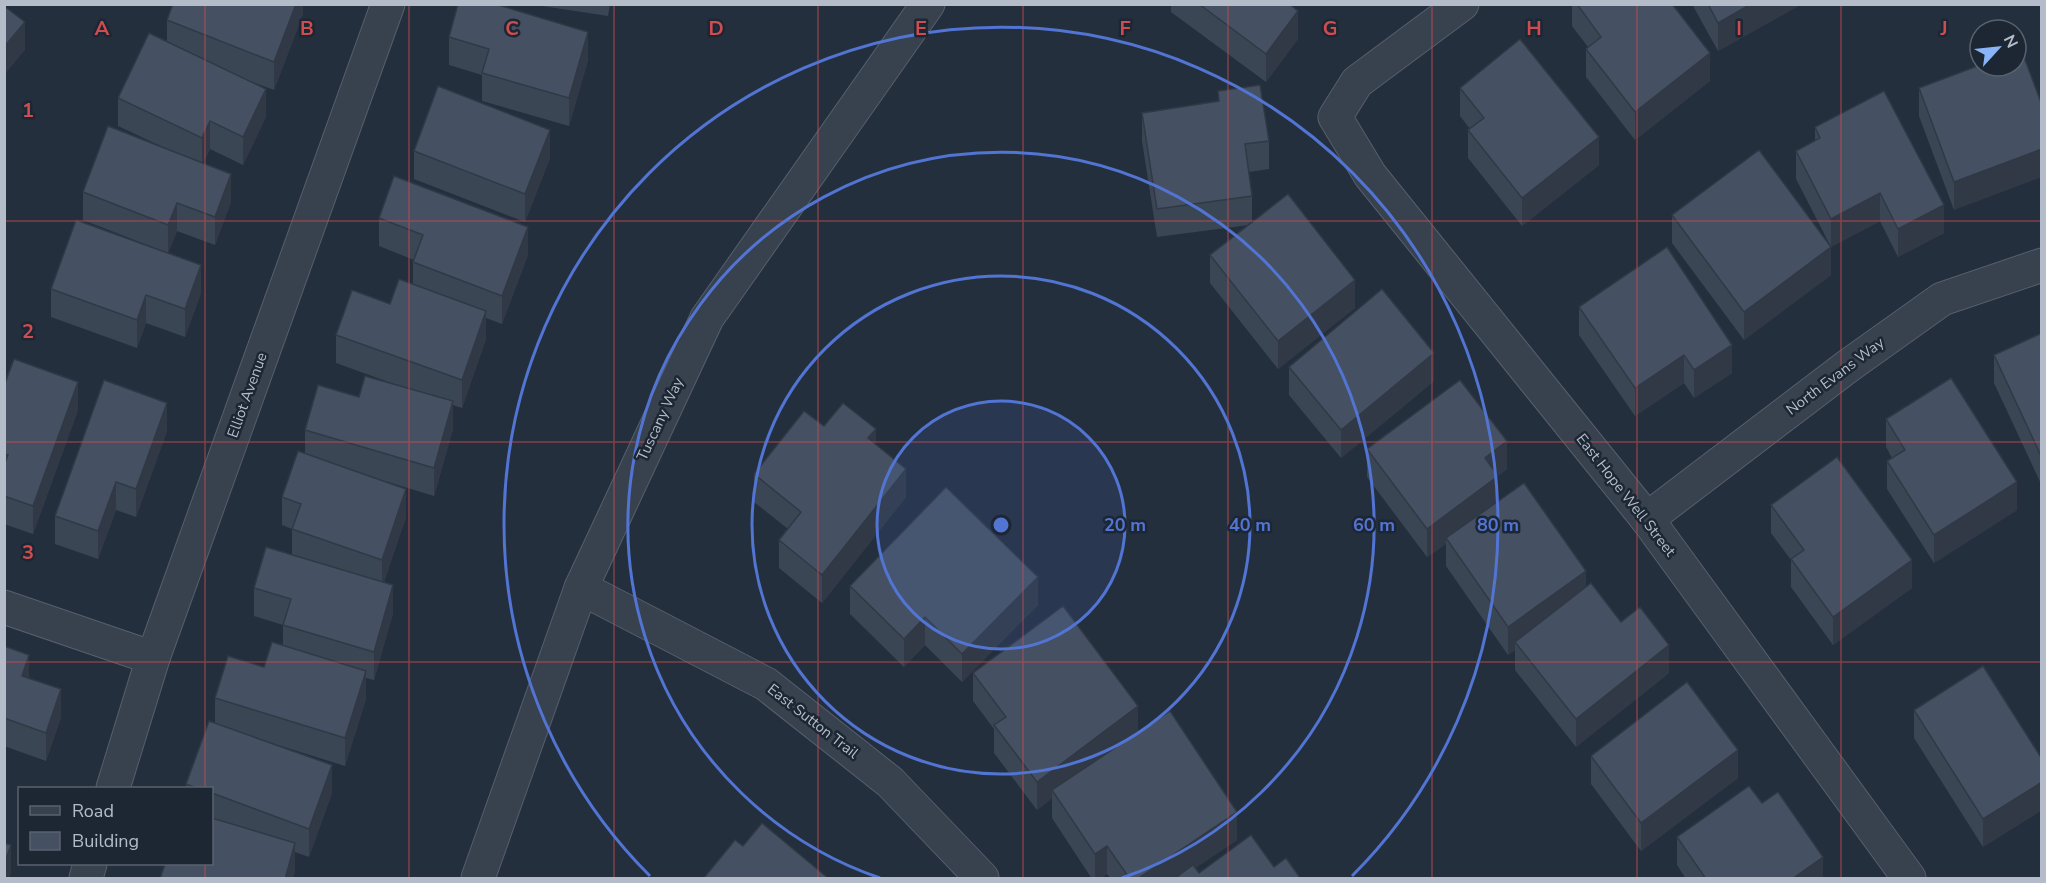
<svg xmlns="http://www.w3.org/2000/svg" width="2046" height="883" viewBox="0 0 2046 883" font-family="'Nunito Sans',sans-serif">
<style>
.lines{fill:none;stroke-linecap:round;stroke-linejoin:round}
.minor-casing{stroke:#565f6c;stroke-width:35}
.minor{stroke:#38414e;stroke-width:33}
.wall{fill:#3b4654}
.shaded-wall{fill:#303945}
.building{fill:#455162;stroke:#303945;stroke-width:1.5}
.grid{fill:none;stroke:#ce4d50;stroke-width:1.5;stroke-opacity:0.55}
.ring{fill:none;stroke:#5274d3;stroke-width:3}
.labels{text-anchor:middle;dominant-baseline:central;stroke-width:5;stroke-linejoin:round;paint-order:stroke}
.street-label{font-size:15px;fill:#b4bcc9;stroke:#1d2633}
.grid-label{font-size:20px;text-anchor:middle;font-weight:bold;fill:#ce4d50;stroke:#1d2633;stroke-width:5;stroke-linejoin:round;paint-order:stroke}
.centre{fill:#5274d3;stroke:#1d2633;stroke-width:3}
.ring-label{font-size:18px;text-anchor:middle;font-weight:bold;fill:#5274d3;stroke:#1d2633;stroke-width:5;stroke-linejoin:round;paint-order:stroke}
</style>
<rect width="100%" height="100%" fill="#242f3e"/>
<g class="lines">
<!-- minor casing -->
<g class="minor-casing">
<g id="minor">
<path d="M1462,4L1357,82L1335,117L1370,175L1647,519L1909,878"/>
<path d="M1647,519L1848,366L1942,299L2042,265"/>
<path d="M581,588L766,684L890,782L982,878"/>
<path d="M4,607L153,658"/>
<path d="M113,788L153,658L388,4"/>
<path d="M86,878L90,864"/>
<path d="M478,878L581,588L707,318L928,4"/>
</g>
</g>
<!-- minor -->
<use href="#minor" class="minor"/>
</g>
<!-- wall -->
<g class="wall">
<path d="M303,4V14L274,90L247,80L266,117L243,165L210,149L203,163L231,202L215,245L177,231L168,253L83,220V192L167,149L118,126V98L167,41V20Z"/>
<path d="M529,4H610L608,16Z"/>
<path d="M1171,4H1294L1292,7L1298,39L1266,82L1171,12Z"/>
<path d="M1572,4H1672L1710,81L1635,140L1586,77V49L1588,47L1572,26Z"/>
<path d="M1692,4H1802L1718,51Z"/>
<path d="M449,37L588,60L569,126L482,101V75L449,65Z"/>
<path d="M1460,88L1599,165L1522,226L1468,158V130L1470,129L1460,116Z"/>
<path d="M1919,88L2042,105L1954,210L1919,116Z"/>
<path d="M1218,91L1269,141V169L1249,172L1252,196V222L1355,308L1278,369L1210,283V255L1249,225L1157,237L1142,141V113L1218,102Z"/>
<path d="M1815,127L1944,233L1898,257L1880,221L1831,247L1796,179V151L1815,141Z"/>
<path d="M414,151L550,158L525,222L414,179Z"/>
<path d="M1672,215L1831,275L1744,340L1672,243Z"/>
<path d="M379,218L528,255L502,324L486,318V339L462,408L453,405V429L434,496L385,481L406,517L384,582L393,613L374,680L366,678V699L345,766L265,741L332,793L309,857L295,852V871L293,879H160L212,864V789H186V784L215,723V698L264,667L283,645V625L254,616V588L292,555V529L282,525V497L305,453V430L359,397L394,384L336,363V335L390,304L413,284V262L414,260L379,246Z"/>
<path d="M51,289L201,293L185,337L146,323L137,348L51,317Z"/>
<path d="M1579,307L1732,373L1694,398L1684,383L1635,416L1579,335Z"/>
<path d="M2042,333V486L1994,383V355Z"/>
<path d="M1289,367L1434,381L1341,458L1289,395Z"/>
<path d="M4,386L78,410L33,534L4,524Z"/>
<path d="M1886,419L2017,510L1934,563L1887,489V461L1892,458L1886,447Z"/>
<path d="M824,426L876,444L906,497L822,603L779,568V540L788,529L754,502V474Z"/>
<path d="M167,431L136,517L116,510L98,559L55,544V516Z"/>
<path d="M1367,449L1507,469L1498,476V501L1586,586L1669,673L1576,747L1515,670V650L1508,655L1446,566V544L1427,557L1367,477Z"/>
<path d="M1771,505L1912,588L1833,645L1791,587V560L1771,533Z"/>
<path d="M850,586L1038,605L962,682L925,645L904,667L850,614Z"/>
<path d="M4,646L61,717L46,761L4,746Z"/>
<path d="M973,673L1138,733L1237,840L1195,868L1199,873L1274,867L1301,879H1111L1107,874L1101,879H1092L1052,818V798L1037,810L994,753V729L973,701Z"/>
<path d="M1914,710L2042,759V810L1983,847L1914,738Z"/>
<path d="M1591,756L1738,778L1641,851L1591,784Z"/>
<path d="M1762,803L1823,879H1686L1677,865V837Z"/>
</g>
<!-- shaded-wall -->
<g class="shaded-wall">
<path d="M296,4H303V14L274,90V62Z"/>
<path d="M1751,4H1802L1718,51V23Z"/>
<path d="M1298,11V39L1266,82V54Z"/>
<path d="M25,22V50L4,75V47Z"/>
<path d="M588,32V60L569,126V98Z"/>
<path d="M1710,53V81L1635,140V112Z"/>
<path d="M266,89V117L243,165V137Z"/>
<path d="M210,121V149L202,166V138Z"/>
<path d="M550,130V158L525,222V194Z"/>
<path d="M1599,137V165L1522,226V198Z"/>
<path d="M2042,149V177L1954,210V182Z"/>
<path d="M231,174V202L215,245V217Z"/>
<path d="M1880,193V221L1831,247V219Z"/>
<path d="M177,203V231L168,253V225Z"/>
<path d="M1944,205V233L1898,257V229Z"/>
<path d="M528,227V255L502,324V296Z"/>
<path d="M1831,247V275L1744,340V312Z"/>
<path d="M201,265V293L185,337V309Z"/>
<path d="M1355,280V308L1278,369V341Z"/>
<path d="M146,295V323L137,348V320Z"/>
<path d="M486,311V339L462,408V380Z"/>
<path d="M1732,345V373L1694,398V370Z"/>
<path d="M1434,353V381L1341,458V430Z"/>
<path d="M1684,355V383L1635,416V388Z"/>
<path d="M78,382V410L33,534V506Z"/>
<path d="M453,401V429L434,496V468Z"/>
<path d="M167,403V431L136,517V489Z"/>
<path d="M876,429V457L868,438Z"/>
<path d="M1507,441V469L1485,486V458Z"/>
<path d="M906,469V497L822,603V575Z"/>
<path d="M1498,476V504L1446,538V544L1427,557V529Z"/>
<path d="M116,482V510L98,559V531Z"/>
<path d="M2017,482V510L1934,563V535Z"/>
<path d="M406,489V517L382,588V560Z"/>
<path d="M1912,560V588L1833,645V617Z"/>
<path d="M1586,571V599L1515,642V650L1508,655V627Z"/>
<path d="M1038,577V605L962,682V654Z"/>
<path d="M393,585V613L374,680V652Z"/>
<path d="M925,617V645L904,667V639Z"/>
<path d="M1669,645V673L1576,747V719Z"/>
<path d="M29,655V683L22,676Z"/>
<path d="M366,671V699L345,766V738Z"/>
<path d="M61,689V717L46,761V733Z"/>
<path d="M1138,706V734L1052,790V798L1037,810V782Z"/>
<path d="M1738,750V778L1641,851V823Z"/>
<path d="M332,765V793L309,857V829Z"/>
<path d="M2042,782V810L1983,847V819Z"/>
<path d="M1237,812V840L1179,879H1137Z"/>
<path d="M295,843V871L293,879H285Z"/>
<path d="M11,845V873L9,879H4V864Z"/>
<path d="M1107,846V874L1101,879H1095V854Z"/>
<path d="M1823,857V879H1792Z"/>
</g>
<!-- building -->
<g class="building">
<path d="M173,4H296L274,62L167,20Z"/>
<path d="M458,4H495L588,32L569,98L482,73L489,49L449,37Z"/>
<path d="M1199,4H1289L1298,11L1266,54Z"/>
<path d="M1577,4H1672L1710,53L1635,112L1586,49L1601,37Z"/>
<path d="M1708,4H1751L1718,23Z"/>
<path d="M4,6L25,22L4,47Z"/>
<path d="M149,33L266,89L243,137L210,121L202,138L118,98Z"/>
<path d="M1520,39L1599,137L1522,198L1468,130L1484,118L1460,88Z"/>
<path d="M2021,49L2042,105V149L1954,182L1919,88L1980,65V66H2016V51Z"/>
<path d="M1260,85L1269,141L1245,144L1252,196L1157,209L1142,113L1219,101L1218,91Z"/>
<path d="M438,86L550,130L525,194L414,151Z"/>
<path d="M1884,91L1944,205L1898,229L1880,193L1831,219L1796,151L1820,138L1815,127Z"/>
<path d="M108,126L231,174L215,217L177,203L168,225L83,192Z"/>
<path d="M1759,150L1831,247L1744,312L1672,215Z"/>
<path d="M394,176L528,227L502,296L413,262L423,235L379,218Z"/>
<path d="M1288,194L1355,280L1278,341L1210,255Z"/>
<path d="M76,220L201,265L185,309L146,295L137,320L51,289Z"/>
<path d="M1667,247L1732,345L1694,370L1684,355L1635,388L1579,307Z"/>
<path d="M399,279L486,311L462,380L336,335L352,290L390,304Z"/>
<path d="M1382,289L1434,353L1341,430L1289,367Z"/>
<path d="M2042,333V458L1994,355Z"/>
<path d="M14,359L78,382L33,506L4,496V465L8,455L4,454V386Z"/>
<path d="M365,376L453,401L434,468L305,430L318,385L359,397Z"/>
<path d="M1951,378L2017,482L1934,535L1887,461L1905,450L1886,419Z"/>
<path d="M104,380L167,403L136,489L116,482L98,531L55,516Z"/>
<path d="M1460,380L1507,441L1485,458L1498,476L1427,529L1367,449Z"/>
<path d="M843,403L876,429L868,438L906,469L822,575L779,540L801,512L754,474L804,411L824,426Z"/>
<path d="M298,451L406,489L382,560L292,529L301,504L282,497Z"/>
<path d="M1837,457L1912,560L1833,617L1791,559L1804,550L1771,505Z"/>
<path d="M1524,483L1586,571L1508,627L1446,538Z"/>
<path d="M946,487L1038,577L962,654L925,617L904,639L850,586Z"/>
<path d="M266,547L393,585L374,652L283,625L291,599L254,588Z"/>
<path d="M1591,583L1621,622L1640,607L1669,645L1576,719L1515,642Z"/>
<path d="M1063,606L1138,706L1037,782L994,725L1006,717L973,673Z"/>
<path d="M272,642L366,671L345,738L215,698L228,656L264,667Z"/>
<path d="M4,646L29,655L22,676L61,689L46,733L4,718Z"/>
<path d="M1983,666L2042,759V782L1983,819L1914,710Z"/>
<path d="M1687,682L1738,750L1641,823L1591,756Z"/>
<path d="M1170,711L1237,812L1137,879H1130L1107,846L1095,854L1052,790Z"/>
<path d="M209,721L332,765L309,829L212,793V789H199L186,784Z"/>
<path d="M1749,786L1762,803L1778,792L1823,857L1792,879H1706L1677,837Z"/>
<path d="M212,818L295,843L285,879H160L165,864H212Z"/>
<path d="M762,823L828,878V879H703L735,840L743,846Z"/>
<path d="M1251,835L1274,867L1286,858L1301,879H1174L1193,865L1199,873Z"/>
<path d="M4,843L11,845L4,864Z"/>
</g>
<!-- grid -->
<path class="grid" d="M205,4V788M409,4V878M614,4V878M818,4V878M1023,4V878M1228,4V878M1432,4V878M1637,4V878M1841,4V878M4,221H2042M4,442H2042M4,662H2042M205,864V878"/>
<!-- distance rings -->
<circle cx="1001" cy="525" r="124" fill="#5274d3" fill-opacity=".12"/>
<g class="ring">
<circle cx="1001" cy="525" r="124"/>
<circle cx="1001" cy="525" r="249"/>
<path d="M880 878A373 373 0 1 1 1122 878"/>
<path d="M650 876A497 497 0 1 1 1352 876"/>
</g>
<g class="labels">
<!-- street labels -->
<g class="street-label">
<text transform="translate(1835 376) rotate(-37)">North Evans Way</text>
<text transform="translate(247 395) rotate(-70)">Elliot Avenue</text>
<text transform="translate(660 419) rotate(-65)">Tuscany Way</text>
<text transform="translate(1626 495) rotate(52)">East Hope Well Street</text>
<text transform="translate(813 721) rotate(38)">East Sutton Trail</text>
</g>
</g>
<g class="grid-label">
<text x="102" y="35">A</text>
<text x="307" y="35">B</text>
<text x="512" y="35">C</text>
<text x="716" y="35">D</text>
<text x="921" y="35">E</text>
<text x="1125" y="35">F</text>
<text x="1330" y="35">G</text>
<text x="1534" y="35">H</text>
<text x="1739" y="35">I</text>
<text x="1944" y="35">J</text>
<text x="28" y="117">1</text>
<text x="28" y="338">2</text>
<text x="28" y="559">3</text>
</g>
<circle cx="1001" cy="525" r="9" class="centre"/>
<g class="ring-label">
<text x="1125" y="531">20 m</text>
<text x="1250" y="531">40 m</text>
<text x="1374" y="531">60 m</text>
<text x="1498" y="531">80 m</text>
</g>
<!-- border -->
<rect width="2046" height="883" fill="none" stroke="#b4bcc9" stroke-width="12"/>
<!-- legend -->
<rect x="18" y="787" width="195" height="78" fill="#1d2633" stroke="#59626f" stroke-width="1.5"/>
<rect x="30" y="806" width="30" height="9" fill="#38414e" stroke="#59626f" stroke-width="1.5"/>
<text x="72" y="817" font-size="18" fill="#b4bcc9">Road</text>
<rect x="30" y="832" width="30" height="18" fill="#455162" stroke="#59626f" stroke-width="1.5"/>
<text x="72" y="847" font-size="18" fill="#b4bcc9">Building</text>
<!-- north arrow -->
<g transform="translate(1998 48) rotate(63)"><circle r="28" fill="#1d2633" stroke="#59626f" stroke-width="1.5"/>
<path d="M0-4.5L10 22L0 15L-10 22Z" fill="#8ab4f8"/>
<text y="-9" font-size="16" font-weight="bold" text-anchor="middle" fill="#b4bcc9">N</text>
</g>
</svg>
